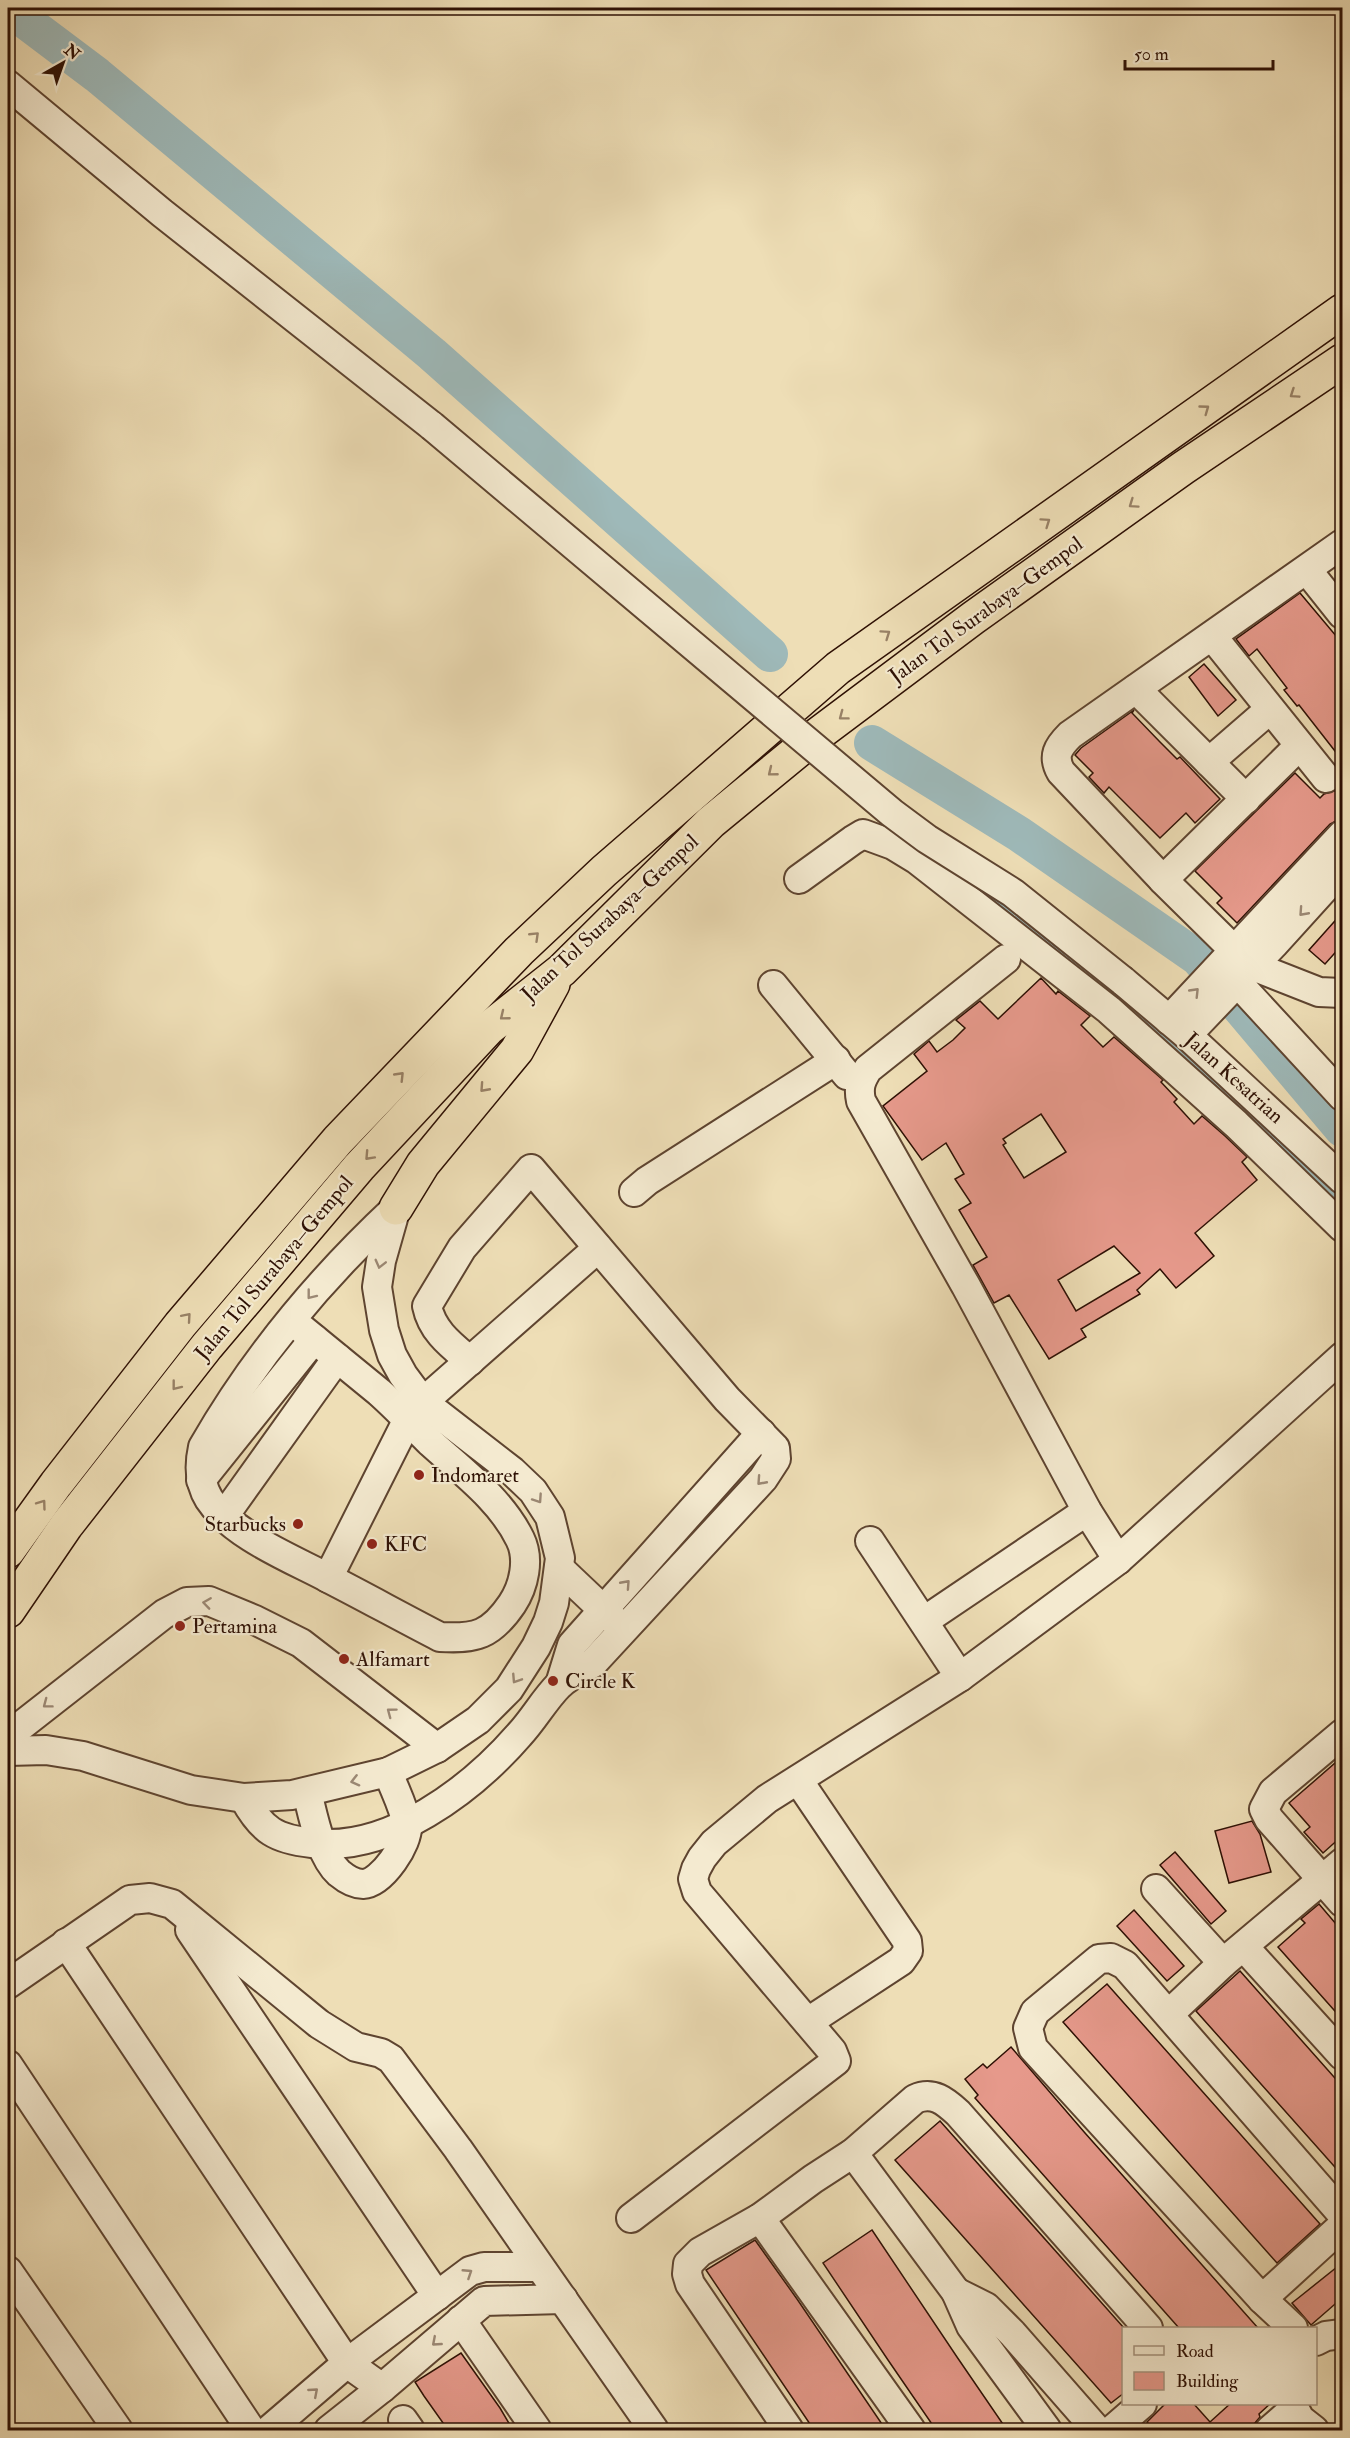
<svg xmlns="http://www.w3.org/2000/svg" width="1350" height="2438" viewBox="0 0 1350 2438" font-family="'IM FELL Double Pica',serif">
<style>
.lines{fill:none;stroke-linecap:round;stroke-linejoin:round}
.river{stroke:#9eb9b9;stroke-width:36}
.building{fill:#e6998b;stroke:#2e1004;stroke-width:1.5;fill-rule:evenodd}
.minor-casing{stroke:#5e4430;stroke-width:32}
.highway-casing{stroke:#2e1004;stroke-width:36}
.minor{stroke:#f4ead0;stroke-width:28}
.highway{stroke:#eedeb6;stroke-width:33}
.minor-bridge-casing{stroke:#5e4430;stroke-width:32;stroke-linecap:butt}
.minor-bridge{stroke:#f4ead0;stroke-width:28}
.oneway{stroke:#988166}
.oneway2{stroke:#9b8874}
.poi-dot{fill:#8f2418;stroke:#f4ead0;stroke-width:2}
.labels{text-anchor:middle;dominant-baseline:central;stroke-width:4.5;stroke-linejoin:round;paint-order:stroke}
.street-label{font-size:21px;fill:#2e1004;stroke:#f4ead0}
.poi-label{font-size:21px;fill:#2e1004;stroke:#f4ead0;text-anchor:start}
</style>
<rect width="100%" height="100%" fill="#eedeb6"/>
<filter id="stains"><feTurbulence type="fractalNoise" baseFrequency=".00333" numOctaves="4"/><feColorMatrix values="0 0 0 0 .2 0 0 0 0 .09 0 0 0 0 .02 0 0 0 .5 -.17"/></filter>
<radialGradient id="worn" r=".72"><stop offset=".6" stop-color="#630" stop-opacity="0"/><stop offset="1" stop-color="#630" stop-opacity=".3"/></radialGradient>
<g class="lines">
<!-- river -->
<g class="river">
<path d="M8,8L97,75L432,354L770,654"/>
<path d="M872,743L1019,834L1198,958L1342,1129"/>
<path d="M952,870L999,906"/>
<path d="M1030,925L1167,1040L1342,1208"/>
</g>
</g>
<!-- building -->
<g class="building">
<path d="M1300,593L1342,643V760L1299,705L1297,706L1284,690L1287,688L1257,649L1249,656L1236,639Z"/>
<path d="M1204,664L1236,700L1218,716L1189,677Z"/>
<path d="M1134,710L1132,713L1160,742L1177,759L1180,757L1220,799L1195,823L1186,813L1160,838L1109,787L1104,793L1089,777L1093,773L1075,755L1081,748Z"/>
<path d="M1295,773L1320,798L1324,794L1337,790L1342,783V776V818L1330,824L1237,923L1217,903L1222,898L1195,871Z"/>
<path d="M1342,913V945L1325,964L1309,950Z"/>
<path d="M1041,978L1056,994L1058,991L1090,1016L1081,1025L1103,1047L1114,1037L1163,1080L1161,1082L1177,1099L1174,1102L1194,1124L1202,1116L1225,1136L1247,1157L1242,1162L1257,1180L1195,1233L1214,1256L1176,1288L1160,1269L1137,1290L1140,1294L1081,1329L1086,1337L1049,1359L1009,1295L994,1303L973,1265L987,1257L959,1210L971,1203L955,1179L964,1174L946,1143L922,1160L883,1106L927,1071L914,1054L929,1041L937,1052L953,1040L965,1028L956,1020L980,1001L998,1019ZM1041,1114L1066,1152L1024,1178L1003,1145L1006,1143L1003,1139ZM1114,1246L1140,1273L1076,1311L1058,1280Z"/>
<path d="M1342,1757V1836L1323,1853L1304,1832L1310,1827L1289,1803Z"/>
<path d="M1252,1821L1260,1834L1271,1872L1229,1883L1215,1831Z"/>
<path d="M1175,1852L1226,1911L1211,1924L1160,1865Z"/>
<path d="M1319,1904L1342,1931V2019L1278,1947L1305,1923L1301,1919Z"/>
<path d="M1134,1910L1184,1966L1167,1981L1117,1926Z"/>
<path d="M1240,1971L1342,2086V2175L1196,2011Z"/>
<path d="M1107,1984L1320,2224L1277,2263L1063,2022Z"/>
<path d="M1011,2047L1085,2133L1258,2328H1179L975,2098L978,2095L965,2079L983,2064L987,2068Z"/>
<path d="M940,2121L1124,2328V2393L1111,2403L895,2160Z"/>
<path d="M872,2230L957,2357L1007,2430H936L888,2360L823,2263Z"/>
<path d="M755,2240L797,2299L886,2430H814L706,2270Z"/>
<path d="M1342,2263V2298L1311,2325L1292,2303Z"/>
<path d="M461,2353L500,2408L513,2430H448L424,2396L415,2382Z"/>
<path d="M1166,2403H1193L1210,2422L1231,2403H1271L1259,2414L1260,2417L1249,2430H1155L1147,2422Z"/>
</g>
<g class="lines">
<!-- minor casing -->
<g class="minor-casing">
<g id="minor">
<path d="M8,85L162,213L432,426"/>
<path d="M1342,544L1070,735C1058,747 1052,756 1061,772L1163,880L1235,951L1253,966L1319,992L1342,993"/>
<path d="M1307,570L1342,614"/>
<path d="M1212,636L1326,778"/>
<path d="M1136,689L1246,799"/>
<path d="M1209,762L1269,710"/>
<path d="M799,879L853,840L863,834L893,845L916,859L1109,1010L1236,1124L1342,1227"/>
<path d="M1163,880L1299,746"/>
<path d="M1006,959L868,1069C861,1080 858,1087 861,1101L966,1286L1087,1511L1118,1560"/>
<path d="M1123,981L1187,1035L1342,1179"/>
<path d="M1237,982L1342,1096"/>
<path d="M773,985L847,1075"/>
<path d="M1169,1020L1342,835"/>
<path d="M1187,1035L1274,944L1342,869"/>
<path d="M634,1192L647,1181L836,1060"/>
<path d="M291,1320C320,1344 350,1368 379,1392C397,1408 414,1426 431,1443C463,1472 501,1500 520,1539C530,1559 524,1586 512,1604C491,1635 476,1639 440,1637C403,1618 367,1598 330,1579C293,1559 233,1536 209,1499C199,1483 199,1465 203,1447C254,1358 322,1277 396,1208"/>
<path d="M423,1402L598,1248"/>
<path d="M201,1480L314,1339"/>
<path d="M224,1516L337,1358"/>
<path d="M870,1541L960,1677"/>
<path d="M559,1568L616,1622"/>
<path d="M328,1578L408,1419"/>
<path d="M924,1621L1087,1511"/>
<path d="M560,1684L572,1645L761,1433"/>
<path d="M1342,1734L1273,1792L1264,1809L1269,1819L1342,1902"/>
<path d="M8,1736L164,1614L187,1602L209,1601L255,1620L301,1643L437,1748"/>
<path d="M8,1751L46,1750L83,1756L191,1790L244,1798L292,1795L388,1772L437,1748L478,1720L509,1689L536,1647L548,1622L554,1603L560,1558L550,1517L533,1491L512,1471L423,1402L403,1375L392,1355L384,1330L377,1287L381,1261L396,1208"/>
<path d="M798,1780L907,1941L908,1951L901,1961L808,2022"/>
<path d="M307,1792C313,1815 320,1856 339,1873C345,1878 354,1884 363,1884C382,1883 409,1843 407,1825C404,1807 394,1789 388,1772"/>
<path d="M244,1798C262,1831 276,1839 312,1843C389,1853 472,1789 519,1735C534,1719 544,1700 559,1685C568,1676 583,1669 593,1663L763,1479L776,1459L775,1448L727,1399L531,1169L462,1248L427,1306C432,1331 451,1345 470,1361"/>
<path d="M1156,1889L1223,1963"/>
<path d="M190,1930L437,2296"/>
<path d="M66,1943L347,2363L382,2388"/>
<path d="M1244,1947L1342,2055"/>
<path d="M8,1984L130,1900L150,1898L172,1904L319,2024L356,2047L381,2053L391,2059L458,2149L654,2430"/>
<path d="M1169,2014L1223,1963L1342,1863"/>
<path d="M8,2065L251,2430"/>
<path d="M853,2153L956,2292L971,2326L1047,2430"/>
<path d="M631,2218L836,2061L832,2051L697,1892L693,1879L696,1869L702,1858L714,1843L767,1799L960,1677L1118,1560L1342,1357"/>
<path d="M760,2218L911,2430"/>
<path d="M8,2271L118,2430"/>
<path d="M956,2292L986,2307L1012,2333L1097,2430"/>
<path d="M1262,2299L1342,2226"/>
<path d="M461,2320L537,2430"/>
<path d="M1293,2328L1262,2299L1033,2048L1028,2028L1035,2012L1099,1959L1111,1958L1125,1965L1342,2214"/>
<path d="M1316,2341L1326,2336L1342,2334"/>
<path d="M1292,2404L1300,2419L1314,2430"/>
<path d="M403,2420L410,2430"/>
<path d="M269,2430L347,2363L470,2271L484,2267H539"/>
<path d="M329,2430L382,2388L484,2301L563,2299"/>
<path d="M789,2430L690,2284L687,2274L688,2264L700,2252L760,2218L813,2179L853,2153L915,2099C933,2091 945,2101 958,2113L1148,2328"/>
<path d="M1112,2430L1142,2404"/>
<path d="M1270,2430L1294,2409"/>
</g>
</g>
<!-- highway casing -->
<g class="highway-casing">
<g id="highway">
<path d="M396,1208L423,1164L517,1050L553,984"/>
<path d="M8,1551L56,1484L180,1325L338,1140L519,951L604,871L838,668L1342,311"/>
<path d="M8,1611L66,1526L207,1346L359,1167L489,1028L562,970L711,822L817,735L973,618L1183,468L1342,361"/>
</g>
</g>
<!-- minor -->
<use href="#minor" class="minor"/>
<!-- highway -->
<use href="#highway" class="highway"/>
<!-- minor-bridge casing -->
<g class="minor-bridge-casing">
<path id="minor-bridge" d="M432,426L892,813L927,839L1013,893L1123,981"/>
</g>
<!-- minor-bridge -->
<use href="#minor-bridge" class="minor-bridge"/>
</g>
<!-- one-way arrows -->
<defs><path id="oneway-chevron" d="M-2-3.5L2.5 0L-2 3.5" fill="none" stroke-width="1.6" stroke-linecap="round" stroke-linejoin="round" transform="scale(1.5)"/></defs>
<g class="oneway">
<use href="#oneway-chevron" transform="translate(1294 394) rotate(146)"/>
<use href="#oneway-chevron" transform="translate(1205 409) rotate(-36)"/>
<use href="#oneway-chevron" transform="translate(1133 504) rotate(145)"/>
<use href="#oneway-chevron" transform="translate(1046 522) rotate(-35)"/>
<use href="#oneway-chevron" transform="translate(886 634) rotate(-35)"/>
<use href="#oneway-chevron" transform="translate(843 716) rotate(143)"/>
<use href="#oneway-chevron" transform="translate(772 772) rotate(141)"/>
<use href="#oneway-chevron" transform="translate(535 936) rotate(-44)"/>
<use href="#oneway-chevron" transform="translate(504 1016) rotate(141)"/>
<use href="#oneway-chevron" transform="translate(400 1076) rotate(-46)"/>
<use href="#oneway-chevron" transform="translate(484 1088) rotate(132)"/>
<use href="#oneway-chevron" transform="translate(369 1156) rotate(133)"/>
<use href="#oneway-chevron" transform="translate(187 1317) rotate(-49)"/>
<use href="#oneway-chevron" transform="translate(176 1386) rotate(128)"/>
<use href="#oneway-chevron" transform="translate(42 1504) rotate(-54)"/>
</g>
<g class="oneway2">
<use href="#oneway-chevron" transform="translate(1303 912) rotate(132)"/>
<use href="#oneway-chevron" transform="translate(1195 992) rotate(-46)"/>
<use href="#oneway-chevron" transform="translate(380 1264) rotate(104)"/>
<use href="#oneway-chevron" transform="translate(311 1295) rotate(128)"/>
<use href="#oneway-chevron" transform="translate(761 1481) rotate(132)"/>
<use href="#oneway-chevron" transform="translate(538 1499) rotate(56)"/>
<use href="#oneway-chevron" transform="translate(626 1584) rotate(-48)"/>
<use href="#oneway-chevron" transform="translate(207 1603) rotate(-172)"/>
<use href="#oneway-chevron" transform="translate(516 1679) rotate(123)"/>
<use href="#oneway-chevron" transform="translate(47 1704) rotate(143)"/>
<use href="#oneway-chevron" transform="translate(391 1712) rotate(-143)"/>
<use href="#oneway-chevron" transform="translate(355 1781) rotate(166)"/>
<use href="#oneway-chevron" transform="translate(468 2273) rotate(-33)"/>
<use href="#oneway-chevron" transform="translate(436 2342) rotate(139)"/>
<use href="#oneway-chevron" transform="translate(314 2392) rotate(-41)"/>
</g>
<!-- markers -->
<g class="poi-dot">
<circle cx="419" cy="1475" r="6"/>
<circle cx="298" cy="1524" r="6"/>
<circle cx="372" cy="1544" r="6"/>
<circle cx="180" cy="1626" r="6"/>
<circle cx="344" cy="1659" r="6"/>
<circle cx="553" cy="1681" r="6"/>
</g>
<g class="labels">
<!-- street labels -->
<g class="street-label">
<text transform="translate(986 610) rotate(-36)">Jalan Tol Surabaya–Gempol</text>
<text transform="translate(610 918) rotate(-43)">Jalan Tol Surabaya–Gempol</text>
<text transform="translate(1234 1078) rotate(42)">Jalan Kesatrian</text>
<text transform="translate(274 1268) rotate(-50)">Jalan Tol Surabaya–Gempol</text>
</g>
<!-- poi labels -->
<g class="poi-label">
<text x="431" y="1475">Indomaret</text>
<text x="286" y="1524" text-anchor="end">Starbucks</text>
<text x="384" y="1544">KFC</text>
<text x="192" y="1626">Pertamina</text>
<text x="356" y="1659">Alfamart</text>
<text x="565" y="1681">Circle K</text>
</g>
</g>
<!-- margin -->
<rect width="1350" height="2438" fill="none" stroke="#eedeb6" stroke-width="30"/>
<rect x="9" y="9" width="1332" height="2420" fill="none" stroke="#2e1004" stroke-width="3"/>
<rect x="15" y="15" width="1320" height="2408" fill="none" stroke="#2e1004" stroke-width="1.5"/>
<!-- legend -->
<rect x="1122" y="2327" width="195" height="78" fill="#f4ead0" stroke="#a5937e" stroke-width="1.5"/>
<rect x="1134" y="2346" width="30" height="9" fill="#f4ead0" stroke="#a5937e" stroke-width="1.5"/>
<text x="1176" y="2357" font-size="18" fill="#2e1004">Road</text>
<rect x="1134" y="2372" width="30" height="18" fill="#e6998b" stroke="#a5937e" stroke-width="1.5"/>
<text x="1176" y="2387" font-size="18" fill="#2e1004">Building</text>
<!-- north arrow -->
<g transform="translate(63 63) rotate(40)" stroke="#f4ead0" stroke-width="4.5" paint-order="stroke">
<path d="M0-4.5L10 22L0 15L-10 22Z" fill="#2e1004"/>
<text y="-9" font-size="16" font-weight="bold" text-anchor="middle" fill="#2e1004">N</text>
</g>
<!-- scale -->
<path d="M1125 60v9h148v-9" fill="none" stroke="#2e1004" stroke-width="3"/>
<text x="1134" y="60" font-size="18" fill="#2e1004" stroke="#f4ead0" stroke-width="4.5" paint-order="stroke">50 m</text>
<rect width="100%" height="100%" filter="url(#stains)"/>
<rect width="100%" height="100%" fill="url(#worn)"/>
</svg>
